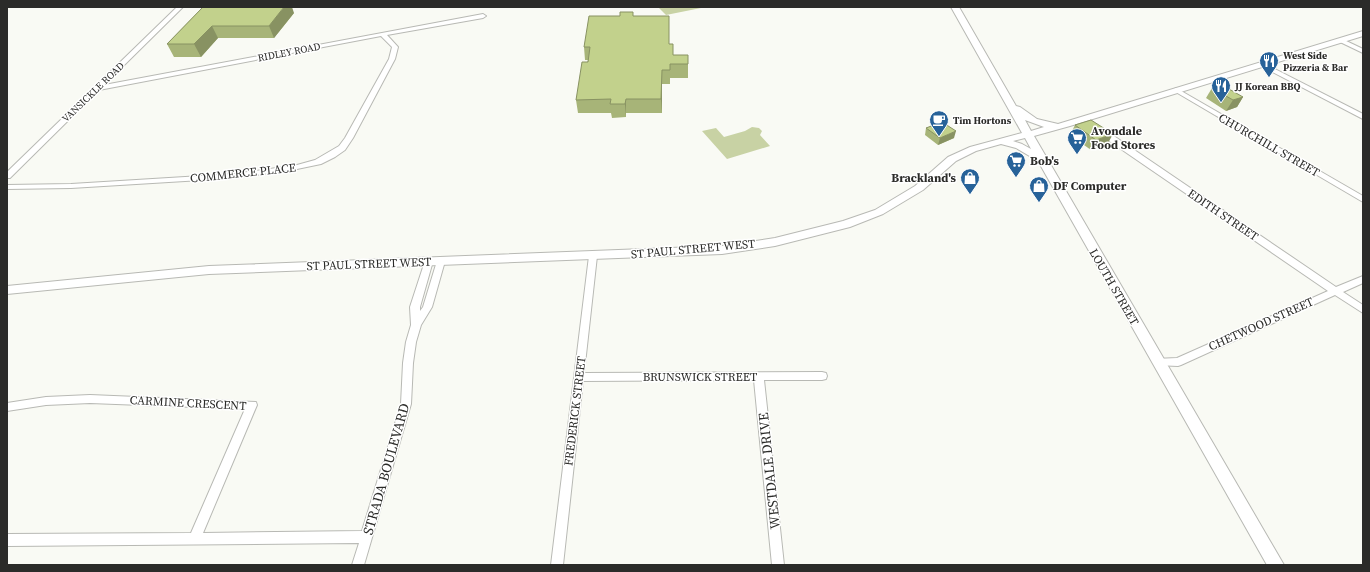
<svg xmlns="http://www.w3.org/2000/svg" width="1370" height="572" viewBox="0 0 1370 572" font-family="'Source Serif 4',serif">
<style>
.green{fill:#c8d2a4}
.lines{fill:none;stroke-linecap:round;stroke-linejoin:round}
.minor-casing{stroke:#b8b9b4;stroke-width:2}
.major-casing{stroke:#b8b9b4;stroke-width:2}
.minor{fill:#fff;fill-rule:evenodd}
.major{fill:#fff;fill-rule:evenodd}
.wall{fill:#a7b478}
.shaded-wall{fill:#889262}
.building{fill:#c2d18c;stroke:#889262}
.labels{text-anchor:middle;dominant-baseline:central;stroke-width:3;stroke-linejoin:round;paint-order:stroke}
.far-street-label{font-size:10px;fill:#2b2b29;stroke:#fff}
.far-poi-label{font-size:10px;font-weight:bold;fill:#2b2b29;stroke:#fff;text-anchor:start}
.poi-label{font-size:12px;font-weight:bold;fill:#2b2b29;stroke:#fff;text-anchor:start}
.street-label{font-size:12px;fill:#2b2b29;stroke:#fff}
.near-street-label{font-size:14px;fill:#2b2b29;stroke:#fff}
</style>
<rect width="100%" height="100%" fill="#f9faf4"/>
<!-- green -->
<g class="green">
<path d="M658,7H706L666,15Z"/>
<path d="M752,127L759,128L762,131L760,135L770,146L727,159L702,131L716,128L724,137L745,131Z"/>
</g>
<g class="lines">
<!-- minor casing -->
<g class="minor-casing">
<g id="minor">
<path d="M177,7H183L104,85L483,14L486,16L483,18L387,35L398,47L395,59L353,138L345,150L335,157L321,164L297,169L234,178L71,188L7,189V185L71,184L234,174L297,165L315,160L339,146L345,138L389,59L392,47L381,36L99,90L10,178H7V172Z"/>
<path d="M1338,39H1342L1363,49V53L1338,41Z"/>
<path d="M1263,63L1363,114V119L1261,66L1260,65Z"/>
<path d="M1176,88L1363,196V202L1174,91L1173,90Z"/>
<path d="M1099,130H1105L1336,287L1363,276V283L1343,292L1363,305V313L1335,295L1181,365L1178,366L1155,365L1153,362L1155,359L1177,358L1328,291L1099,134Z"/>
<path d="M593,253L597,256L584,373L822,372L826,373L827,376L826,379L822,380H764L784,565H772L754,380L583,381L563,565H551L589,256Z"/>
<path d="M429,258L433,261L420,307V311L423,307L437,261L441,258L445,261L432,307L421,325L416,342L413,363L411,404L364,565H352L359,543L7,546V534L191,533L245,409L90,403L46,405L7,411V403L46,397L90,395L256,402L257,405L203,533L362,531L401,404L403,363L406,342L411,325L410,307L425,261Z"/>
</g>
</g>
<!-- major casing -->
<g class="major-casing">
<path id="major" d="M951,7H959L1016,106L1020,107L1037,119L1058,124L1363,31V36L1070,126L1034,136L1284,565H1267L1038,161L1016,148L1001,144L976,151L956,161L923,190L883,214L850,227L775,246L722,254L209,274L7,294V286L209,266L722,246L775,238L843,221L875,210L915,186L948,157L970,147L1022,133ZM1025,120L1044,127L1031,131ZM1025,138L1031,149L1022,144L1013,141Z"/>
</g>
<!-- minor -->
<use href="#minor" class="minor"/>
<!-- major -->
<use href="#major" class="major"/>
</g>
<!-- wall -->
<g class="wall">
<path d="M203,7L294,13L274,38H218L201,57H174L167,44Z"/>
<path d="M633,12V16L669,44L673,55H688V78H670V84H662V113H626V117L612,118L611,113H578L576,100L588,60H585L584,47L620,16Z"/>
<path d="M1212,88L1243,97L1237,107L1226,111L1206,98Z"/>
<path d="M1075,125L1107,145L1091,150L1070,135Z"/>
<path d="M926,128L954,138L938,145L925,135Z"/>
</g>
<!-- shaded-wall -->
<g class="shaded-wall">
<path d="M284,7H292L294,13L274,38L269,26Z"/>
<path d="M212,26L218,38L201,57L194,44Z"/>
<path d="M662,70V113L661,99Z"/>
<path d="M1243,97L1237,107L1226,111L1233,100Z"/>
<path d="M626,99V117L625,104Z"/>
<path d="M956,131L954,138L938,145L940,138Z"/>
<path d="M1113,134L1107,145L1091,150L1096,140Z"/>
</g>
<!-- building -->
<g class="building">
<path d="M203,7H284L269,26H212L194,44H167Z"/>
<path d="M620,12H633V16H669V44H673V55H688V64H670V70H662L661,99H626L625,104H610L611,99L576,100L582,62H588L590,47H584L589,16H620Z"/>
<path d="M1222,85L1243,97L1233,100L1212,88Z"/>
<path d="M1091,120L1113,134L1096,140L1075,125Z"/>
<path d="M942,122L956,131L940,138L926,128Z"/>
</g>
<!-- icons -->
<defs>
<g id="restaurant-pin" transform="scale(1)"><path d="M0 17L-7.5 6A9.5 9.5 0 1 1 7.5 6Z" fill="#276299" stroke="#fff"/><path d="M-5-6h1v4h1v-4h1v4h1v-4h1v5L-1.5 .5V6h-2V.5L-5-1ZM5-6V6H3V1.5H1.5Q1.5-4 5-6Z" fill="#fff"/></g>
<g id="cafe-pin" transform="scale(1)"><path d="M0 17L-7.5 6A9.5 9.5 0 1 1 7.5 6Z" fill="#276299" stroke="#fff"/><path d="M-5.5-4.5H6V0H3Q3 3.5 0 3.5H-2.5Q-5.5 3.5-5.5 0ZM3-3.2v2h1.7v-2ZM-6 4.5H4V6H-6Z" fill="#fff"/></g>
<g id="supermarket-pin" transform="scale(1)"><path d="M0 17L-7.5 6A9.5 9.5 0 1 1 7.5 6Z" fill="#276299" stroke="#fff"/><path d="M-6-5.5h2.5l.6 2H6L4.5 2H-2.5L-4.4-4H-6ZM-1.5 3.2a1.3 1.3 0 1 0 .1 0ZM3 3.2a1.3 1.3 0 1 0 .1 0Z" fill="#fff"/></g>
<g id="shop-pin" transform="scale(1)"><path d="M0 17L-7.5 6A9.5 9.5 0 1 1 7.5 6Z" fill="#276299" stroke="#fff"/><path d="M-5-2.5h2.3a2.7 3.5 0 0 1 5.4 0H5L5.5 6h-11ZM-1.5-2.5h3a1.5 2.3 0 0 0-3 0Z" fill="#fff"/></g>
</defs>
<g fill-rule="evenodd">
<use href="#restaurant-pin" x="1269" y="61"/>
<use href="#restaurant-pin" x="1221" y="86"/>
<use href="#cafe-pin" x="939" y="120"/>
<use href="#supermarket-pin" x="1077" y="138"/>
<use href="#supermarket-pin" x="1016" y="161"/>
<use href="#shop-pin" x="970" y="178"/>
<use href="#shop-pin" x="1039" y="186"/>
</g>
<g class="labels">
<!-- far-street labels -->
<g class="far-street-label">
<text transform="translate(289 52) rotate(-11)">RIDLEY ROAD</text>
<text transform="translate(93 92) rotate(-44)">VANSICKLE ROAD</text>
</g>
<!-- far-poi labels -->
<g class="far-poi-label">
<text x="1283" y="55">West Side<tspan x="1283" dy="12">Pizzeria &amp; Bar</tspan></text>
<text x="1235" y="86">JJ Korean BBQ</text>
<text x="953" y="120">Tim Hortons</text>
</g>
<!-- poi labels -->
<g class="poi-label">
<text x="1091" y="131">Avondale<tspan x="1091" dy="14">Food Stores</tspan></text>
<text x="1030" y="161">Bob's</text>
<text x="956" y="178" text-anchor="end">Brackland's</text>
<text x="1053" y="186">DF Computer</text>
</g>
<!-- street labels -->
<g class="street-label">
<text transform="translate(1269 145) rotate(30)">CHURCHILL STREET</text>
<text transform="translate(243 173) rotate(-6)">COMMERCE PLACE</text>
<text transform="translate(1223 215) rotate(34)">EDITH STREET</text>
<text transform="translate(693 249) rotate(-5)">ST PAUL STREET WEST</text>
<text transform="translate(369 264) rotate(-2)">ST PAUL STREET WEST</text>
<text transform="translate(1114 287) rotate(60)">LOUTH STREET</text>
<text transform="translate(1261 324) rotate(-24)">CHETWOOD STREET</text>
<text x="700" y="377">BRUNSWICK STREET</text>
<text transform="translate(188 403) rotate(3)">CARMINE CRESCENT</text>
<text transform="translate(575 411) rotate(-83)">FREDERICK STREET</text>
</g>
<!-- near-street labels -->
<g class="near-street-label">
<text transform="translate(386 469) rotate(-74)">STRADA BOULEVARD</text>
<text transform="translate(769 471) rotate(-96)">WESTDALE DRIVE</text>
</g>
</g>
<!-- border -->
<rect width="1370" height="572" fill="none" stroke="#2b2b29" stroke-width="16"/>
</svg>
